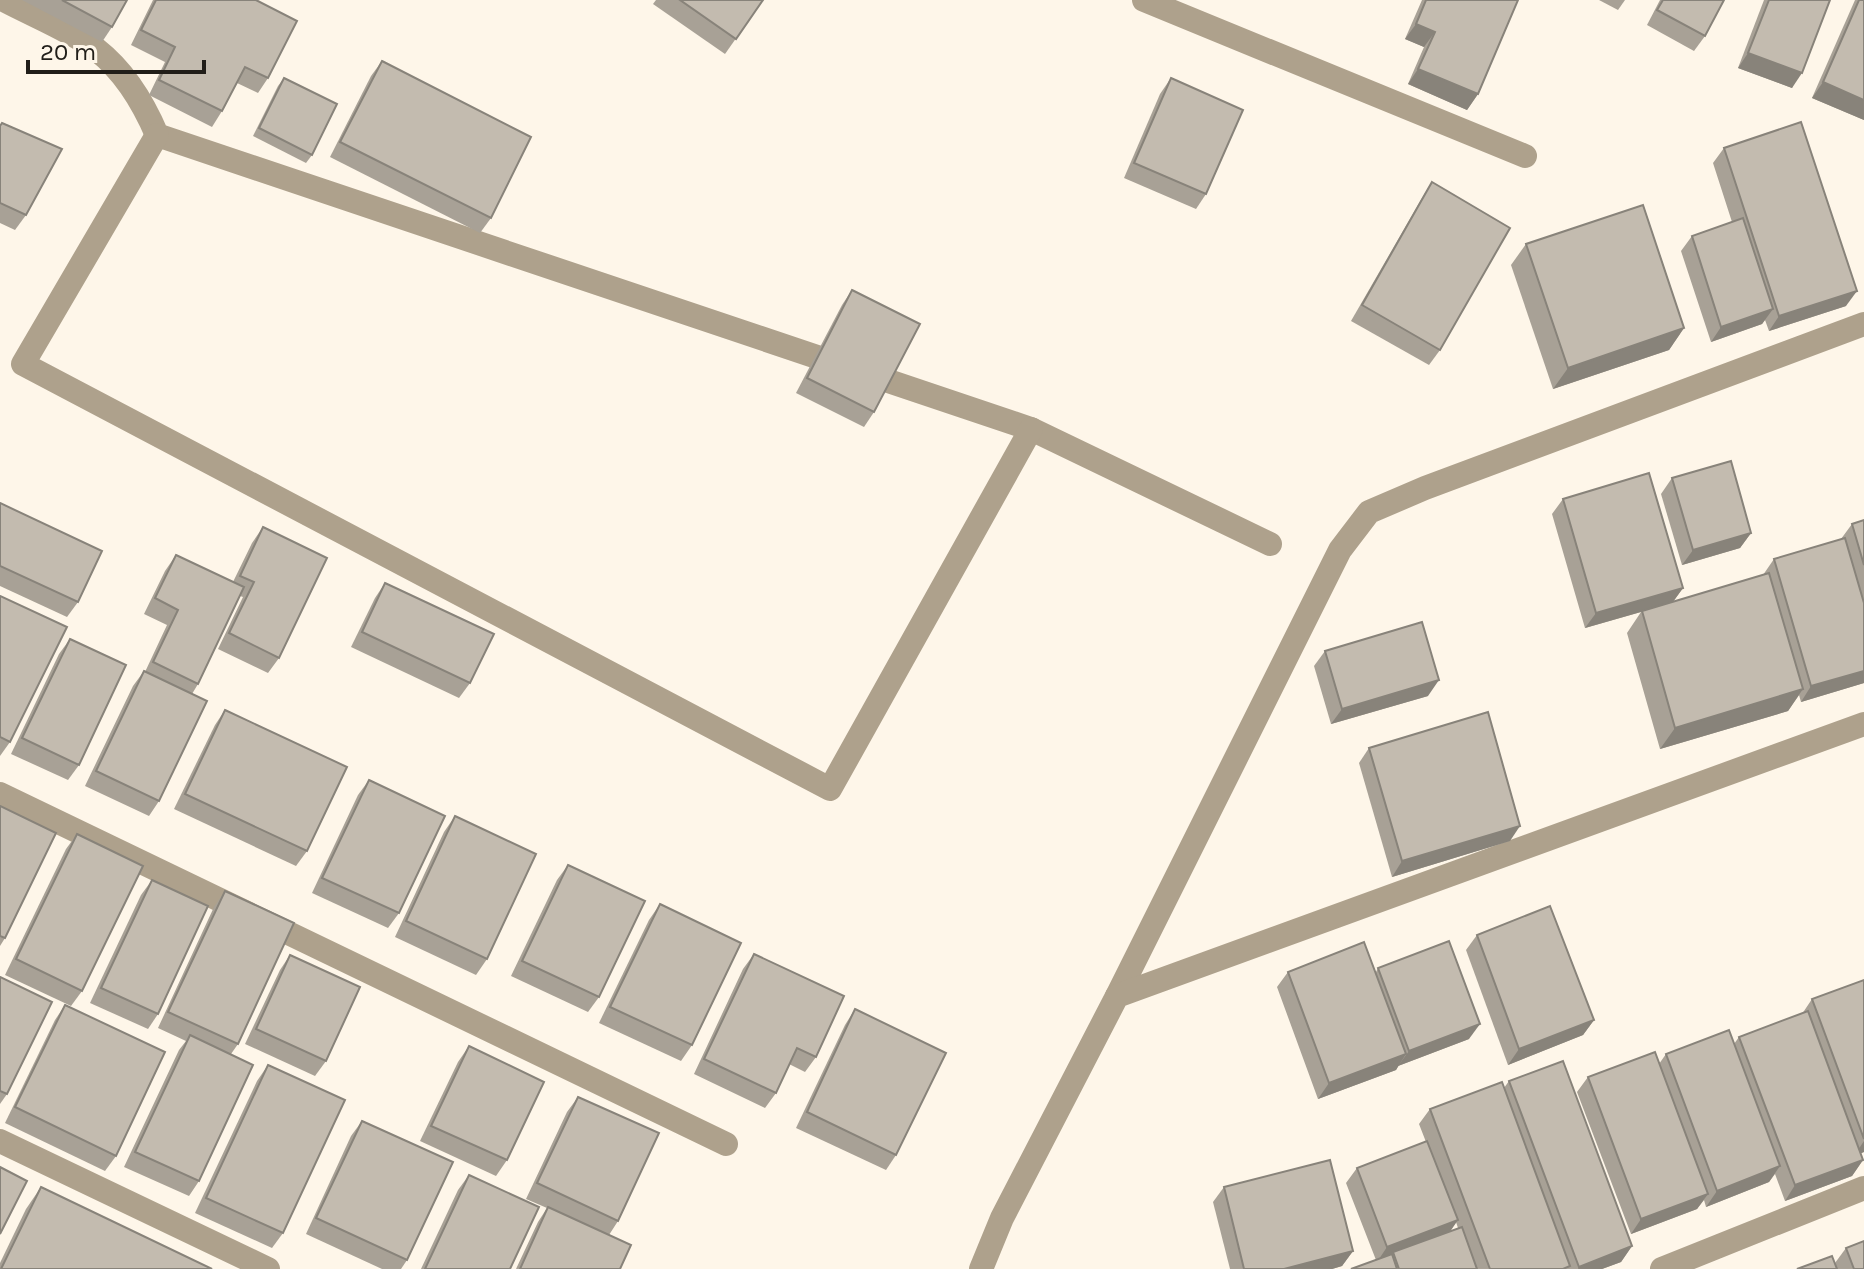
<svg xmlns="http://www.w3.org/2000/svg" width="1864" height="1269" viewBox="0 0 1864 1269" font-family="Karla,sans-serif">
<style>
.lines{fill:none;stroke-linecap:round;stroke-linejoin:round}
.street{stroke:#aea18c;stroke-width:24}
.wall{fill:#a8a196;fill-rule:evenodd}
.shaded-wall{fill:#88837a}
.building{fill:#c3bbaf;stroke:#88837a;stroke-width:2}
</style>
<rect width="100%" height="100%" fill="#fef6e9"/>
<g class="lines">
<!-- street -->
<g class="street">
<path d="M4,0C30,14 74,32 97,50C125,72 143,102 157,135L1031,429L1270,544"/>
<path d="M1144,0L1525,156"/>
<path d="M157,135L23,364L830,789L1031,429"/>
<path d="M0,794L726,1144"/>
<path d="M1117,996L1340,550L1369,512L1425,488L1864,324"/>
<path d="M0,1141L268,1269"/>
<path d="M981,1269L1002,1218L1117,996L1864,724"/>
<path d="M1662,1269L1864,1188"/>
</g>
</g>
<!-- wall -->
<g class="wall">
<path d="M22,0H127L112,27L102,42Z"/>
<path d="M153,0H256L268,78L258,93L237,83L222,111L212,127L149,95L165,62L131,45Z"/>
<path d="M656,0H763L725,54L653,4Z"/>
<path d="M1422,0H1518L1478,94L1467,110L1408,84L1424,47L1405,39Z"/>
<path d="M1599,0H1625L1618,10Z"/>
<path d="M1660,0H1724L1705,36L1694,51L1647,25Z"/>
<path d="M1764,0H1830L1792,88L1738,68Z"/>
<path d="M1855,0H1864V120L1812,98Z"/>
<path d="M382,61L491,218L480,233L330,157L371,76Z"/>
<path d="M284,78L312,155L306,163L253,136L278,86Z"/>
<path d="M1171,78L1206,194L1196,209L1124,178L1160,94Z"/>
<path d="M0,125L26,215L15,230L0,223Z"/>
<path d="M1724,148L1846,306L1769,331L1765,320L1762,324L1711,342L1681,251L1692,236L1732,222L1713,163Z"/>
<path d="M1432,182L1440,350L1429,365L1351,321L1422,198Z"/>
<path d="M1526,244L1684,328L1669,350L1553,389L1511,265Z"/>
<path d="M852,290L874,412L864,427L796,393L842,305Z"/>
<path d="M1672,478L1751,533L1740,548L1682,565L1661,494Z"/>
<path d="M1563,499L1683,588L1673,602L1763,575L1774,559L1841,539L1852,524L1864,520V683L1801,702L1799,695L1788,711L1660,749L1627,633L1641,612L1585,628L1552,514Z"/>
<path d="M0,503L78,602L67,617L0,586Z"/>
<path d="M263,527L279,658L268,673L218,649L243,597L240,596L198,684L192,694L159,801L149,816L85,786L133,686L144,671L145,672L167,625L144,614L165,571L176,555L233,582L252,543Z"/>
<path d="M385,583L470,683L459,698L351,647L375,598Z"/>
<path d="M0,596L10,742L0,756Z"/>
<path d="M70,639L79,765L68,780L11,754L59,654Z"/>
<path d="M1325,651L1428,696L1331,724L1314,666Z"/>
<path d="M225,710L307,851L296,866L174,809L215,725Z"/>
<path d="M1369,748L1510,841L1392,877L1359,763Z"/>
<path d="M369,780L399,913L388,928L312,893L358,795Z"/>
<path d="M0,806L5,938L0,946Z"/>
<path d="M455,816L487,959L476,975L395,937L444,832Z"/>
<path d="M77,834L82,991L71,1006L5,975L66,849Z"/>
<path d="M568,865L599,997L588,1012L511,976L557,880Z"/>
<path d="M152,880L158,1014L148,1029L90,1003L141,895Z"/>
<path d="M225,891L238,1044L231,1054L199,1181L189,1196L124,1167L179,1050L186,1041L158,1028L214,907Z"/>
<path d="M660,904L692,1045L681,1061L599,1023L649,920Z"/>
<path d="M1477,935L1594,1020L1583,1035L1508,1065L1466,950Z"/>
<path d="M754,954L816,1057L805,1072L789,1064L776,1093L765,1108L694,1074L743,969Z"/>
<path d="M290,955L326,1061L315,1076L245,1044L280,970Z"/>
<path d="M1378,968L1469,1039L1398,1066L1396,1070L1318,1099L1277,987L1288,972H1376Z"/>
<path d="M0,977L7,1094L0,1104Z"/>
<path d="M1864,980V1152L1861,1153L1863,1160L1852,1176L1785,1201L1775,1174L1769,1182L1706,1207L1704,1200L1697,1209L1631,1234L1577,1092L1588,1077L1659,1064L1666,1054L1734,1044L1739,1037L1802,1014L1812,999Z"/>
<path d="M65,1005L116,1156L105,1171L5,1123L55,1020Z"/>
<path d="M855,1009L896,1155L886,1170L796,1128L845,1025Z"/>
<path d="M469,1046L507,1160L496,1176L420,1141L458,1062Z"/>
<path d="M268,1065L283,1233L272,1248L195,1213L257,1081Z"/>
<path d="M1509,1081L1632,1246L1621,1262L1602,1269H1351L1376,1260L1346,1183L1357,1168L1426,1142L1419,1124L1430,1109L1504,1088ZM1456,1222L1458,1228L1450,1231Z"/>
<path d="M578,1097L618,1221L609,1235L620,1269H516L538,1222L547,1208L526,1199L567,1112Z"/>
<path d="M362,1121L407,1260L401,1269H382L306,1234L351,1136Z"/>
<path d="M469,1175L510,1269H421L458,1190Z"/>
<path d="M41,1187L212,1269H0V1263L26,1209Z"/>
<path d="M1224,1187L1353,1251L1342,1266L1332,1269H1230L1213,1202Z"/>
<path d="M1846,1248L1864,1269H1837L1835,1263Z"/>
</g>
<!-- shaded-wall -->
<g class="shaded-wall">
<path d="M1416,24L1435,32L1424,47L1405,39Z"/>
<path d="M1748,53L1802,73L1792,88L1738,68Z"/>
<path d="M1418,69L1478,94L1467,110L1408,84Z"/>
<path d="M1823,82L1864,100V120L1812,98Z"/>
<path d="M1857,291L1846,306L1769,331L1779,316Z"/>
<path d="M1773,309L1762,324L1711,342L1721,327Z"/>
<path d="M1684,328L1669,350L1553,389L1568,368Z"/>
<path d="M1751,533L1740,548L1682,565L1693,550Z"/>
<path d="M1683,588L1672,603L1585,628L1596,613Z"/>
<path d="M1864,671V683L1801,702L1811,686Z"/>
<path d="M1439,680L1428,696L1331,724L1342,709Z"/>
<path d="M1803,689L1788,711L1660,749L1675,728Z"/>
<path d="M1520,826L1510,841L1392,877L1402,861Z"/>
<path d="M1594,1020L1583,1035L1508,1065L1519,1049Z"/>
<path d="M1480,1024L1469,1039L1398,1066L1409,1051Z"/>
<path d="M1406,1054L1396,1070L1318,1099L1329,1083Z"/>
<path d="M1864,1141V1152L1854,1156Z"/>
<path d="M1863,1160L1852,1176L1785,1201L1795,1185Z"/>
<path d="M1780,1166L1769,1182L1706,1207L1717,1191Z"/>
<path d="M1708,1194L1697,1209L1631,1234L1641,1219Z"/>
<path d="M1458,1220L1447,1236L1393,1252L1390,1257L1377,1262L1387,1247Z"/>
<path d="M1632,1246L1621,1262L1602,1269H1578L1579,1267Z"/>
<path d="M1353,1251L1342,1266L1332,1269H1284Z"/>
</g>
<!-- building -->
<g class="building">
<path d="M62,0H127L112,27Z"/>
<path d="M156,0H256L297,21L268,78L245,67L222,111L159,80L175,47L141,30Z"/>
<path d="M680,0H763L736,39Z"/>
<path d="M1426,0H1518L1478,94L1418,69L1435,32L1416,24Z"/>
<path d="M1663,0H1724L1705,36L1657,10Z"/>
<path d="M1769,0H1830L1802,73L1748,53Z"/>
<path d="M1859,0H1864V100L1823,82Z"/>
<path d="M382,61L531,137L491,218L340,142Z"/>
<path d="M284,78L337,104L312,155L259,128Z"/>
<path d="M1171,78L1243,110L1206,194L1134,163Z"/>
<path d="M1801,122L1857,291L1779,316L1724,148Z"/>
<path d="M2,123L62,149L26,215L0,203V126Z"/>
<path d="M1432,182L1510,228L1440,350L1362,305Z"/>
<path d="M1643,205L1684,328L1568,368L1526,244Z"/>
<path d="M1743,218L1773,309L1721,327L1692,236Z"/>
<path d="M852,290L920,324L874,412L807,378Z"/>
<path d="M1731,461L1751,533L1693,550L1672,478Z"/>
<path d="M1649,473L1683,588L1596,613L1563,499Z"/>
<path d="M0,503L102,551L78,602L0,566Z"/>
<path d="M1864,520V565L1852,524Z"/>
<path d="M263,527L327,558L279,658L229,633L254,582L240,576Z"/>
<path d="M1845,538L1864,603V671L1811,686L1774,559Z"/>
<path d="M176,555L244,587L198,684L153,662L178,610L155,598Z"/>
<path d="M1769,573L1803,689L1675,728L1642,611Z"/>
<path d="M385,583L494,634L470,683L362,632Z"/>
<path d="M0,596L67,627L10,742L0,737Z"/>
<path d="M1422,622L1439,680L1342,709L1325,651Z"/>
<path d="M70,639L126,665L79,765L22,738Z"/>
<path d="M144,671L207,701L159,801L96,771Z"/>
<path d="M225,710L347,767L307,851L185,794Z"/>
<path d="M1488,712L1520,826L1402,861L1369,748Z"/>
<path d="M369,780L445,816L399,913L322,878Z"/>
<path d="M0,806L56,833L5,938L0,936Z"/>
<path d="M455,816L536,854L487,959L406,921Z"/>
<path d="M77,834L143,866L82,991L16,959Z"/>
<path d="M568,865L645,901L599,997L522,961Z"/>
<path d="M152,880L208,906L158,1014L101,988Z"/>
<path d="M225,891L294,923L238,1044L168,1012Z"/>
<path d="M660,904L741,943L692,1045L610,1007Z"/>
<path d="M1550,906L1594,1020L1519,1049L1477,935Z"/>
<path d="M1449,941L1480,1024L1409,1051L1378,968Z"/>
<path d="M1364,942L1406,1054L1329,1083L1288,972Z"/>
<path d="M754,954L844,996L816,1057L797,1048L776,1093L704,1059Z"/>
<path d="M290,955L360,987L326,1061L256,1029Z"/>
<path d="M0,977L52,1002L7,1094L0,1091Z"/>
<path d="M1864,980V1139L1812,999Z"/>
<path d="M65,1005L165,1052L116,1156L15,1107Z"/>
<path d="M855,1009L946,1053L896,1155L807,1112Z"/>
<path d="M1808,1011L1863,1160L1795,1185L1739,1037Z"/>
<path d="M1729,1030L1780,1166L1717,1191L1666,1054Z"/>
<path d="M190,1035L253,1065L199,1181L135,1152Z"/>
<path d="M469,1046L544,1082L507,1160L431,1126Z"/>
<path d="M1655,1052L1708,1194L1641,1219L1588,1077Z"/>
<path d="M1563,1061L1632,1246L1579,1267L1509,1081Z"/>
<path d="M268,1065L345,1100L283,1233L206,1198Z"/>
<path d="M1502,1082L1570,1266L1563,1269H1490L1430,1109Z"/>
<path d="M578,1097L659,1133L618,1221L537,1183Z"/>
<path d="M362,1121L453,1162L407,1260L316,1218Z"/>
<path d="M1427,1141L1458,1220L1387,1247L1357,1168Z"/>
<path d="M1330,1160L1353,1251L1284,1269H1244L1224,1187Z"/>
<path d="M0,1167L27,1181L0,1234Z"/>
<path d="M469,1175L539,1207L510,1269H425Z"/>
<path d="M41,1187L212,1269H1Z"/>
<path d="M548,1207L631,1245L620,1269H520Z"/>
<path d="M1462,1227L1477,1269H1399L1393,1252Z"/>
<path d="M1864,1241V1269H1854L1846,1248Z"/>
<path d="M1392,1254L1397,1269H1351Z"/>
<path d="M1832,1256L1837,1269H1797Z"/>
</g>
<!-- scale -->
<path d="M28 60v12h176v-12" fill="none" stroke="#211e19" stroke-width="4"/>
<text x="40" y="60" font-size="24" fill="#211e19" stroke="#fef6e9" stroke-width="6" paint-order="stroke">20 m</text>
</svg>
